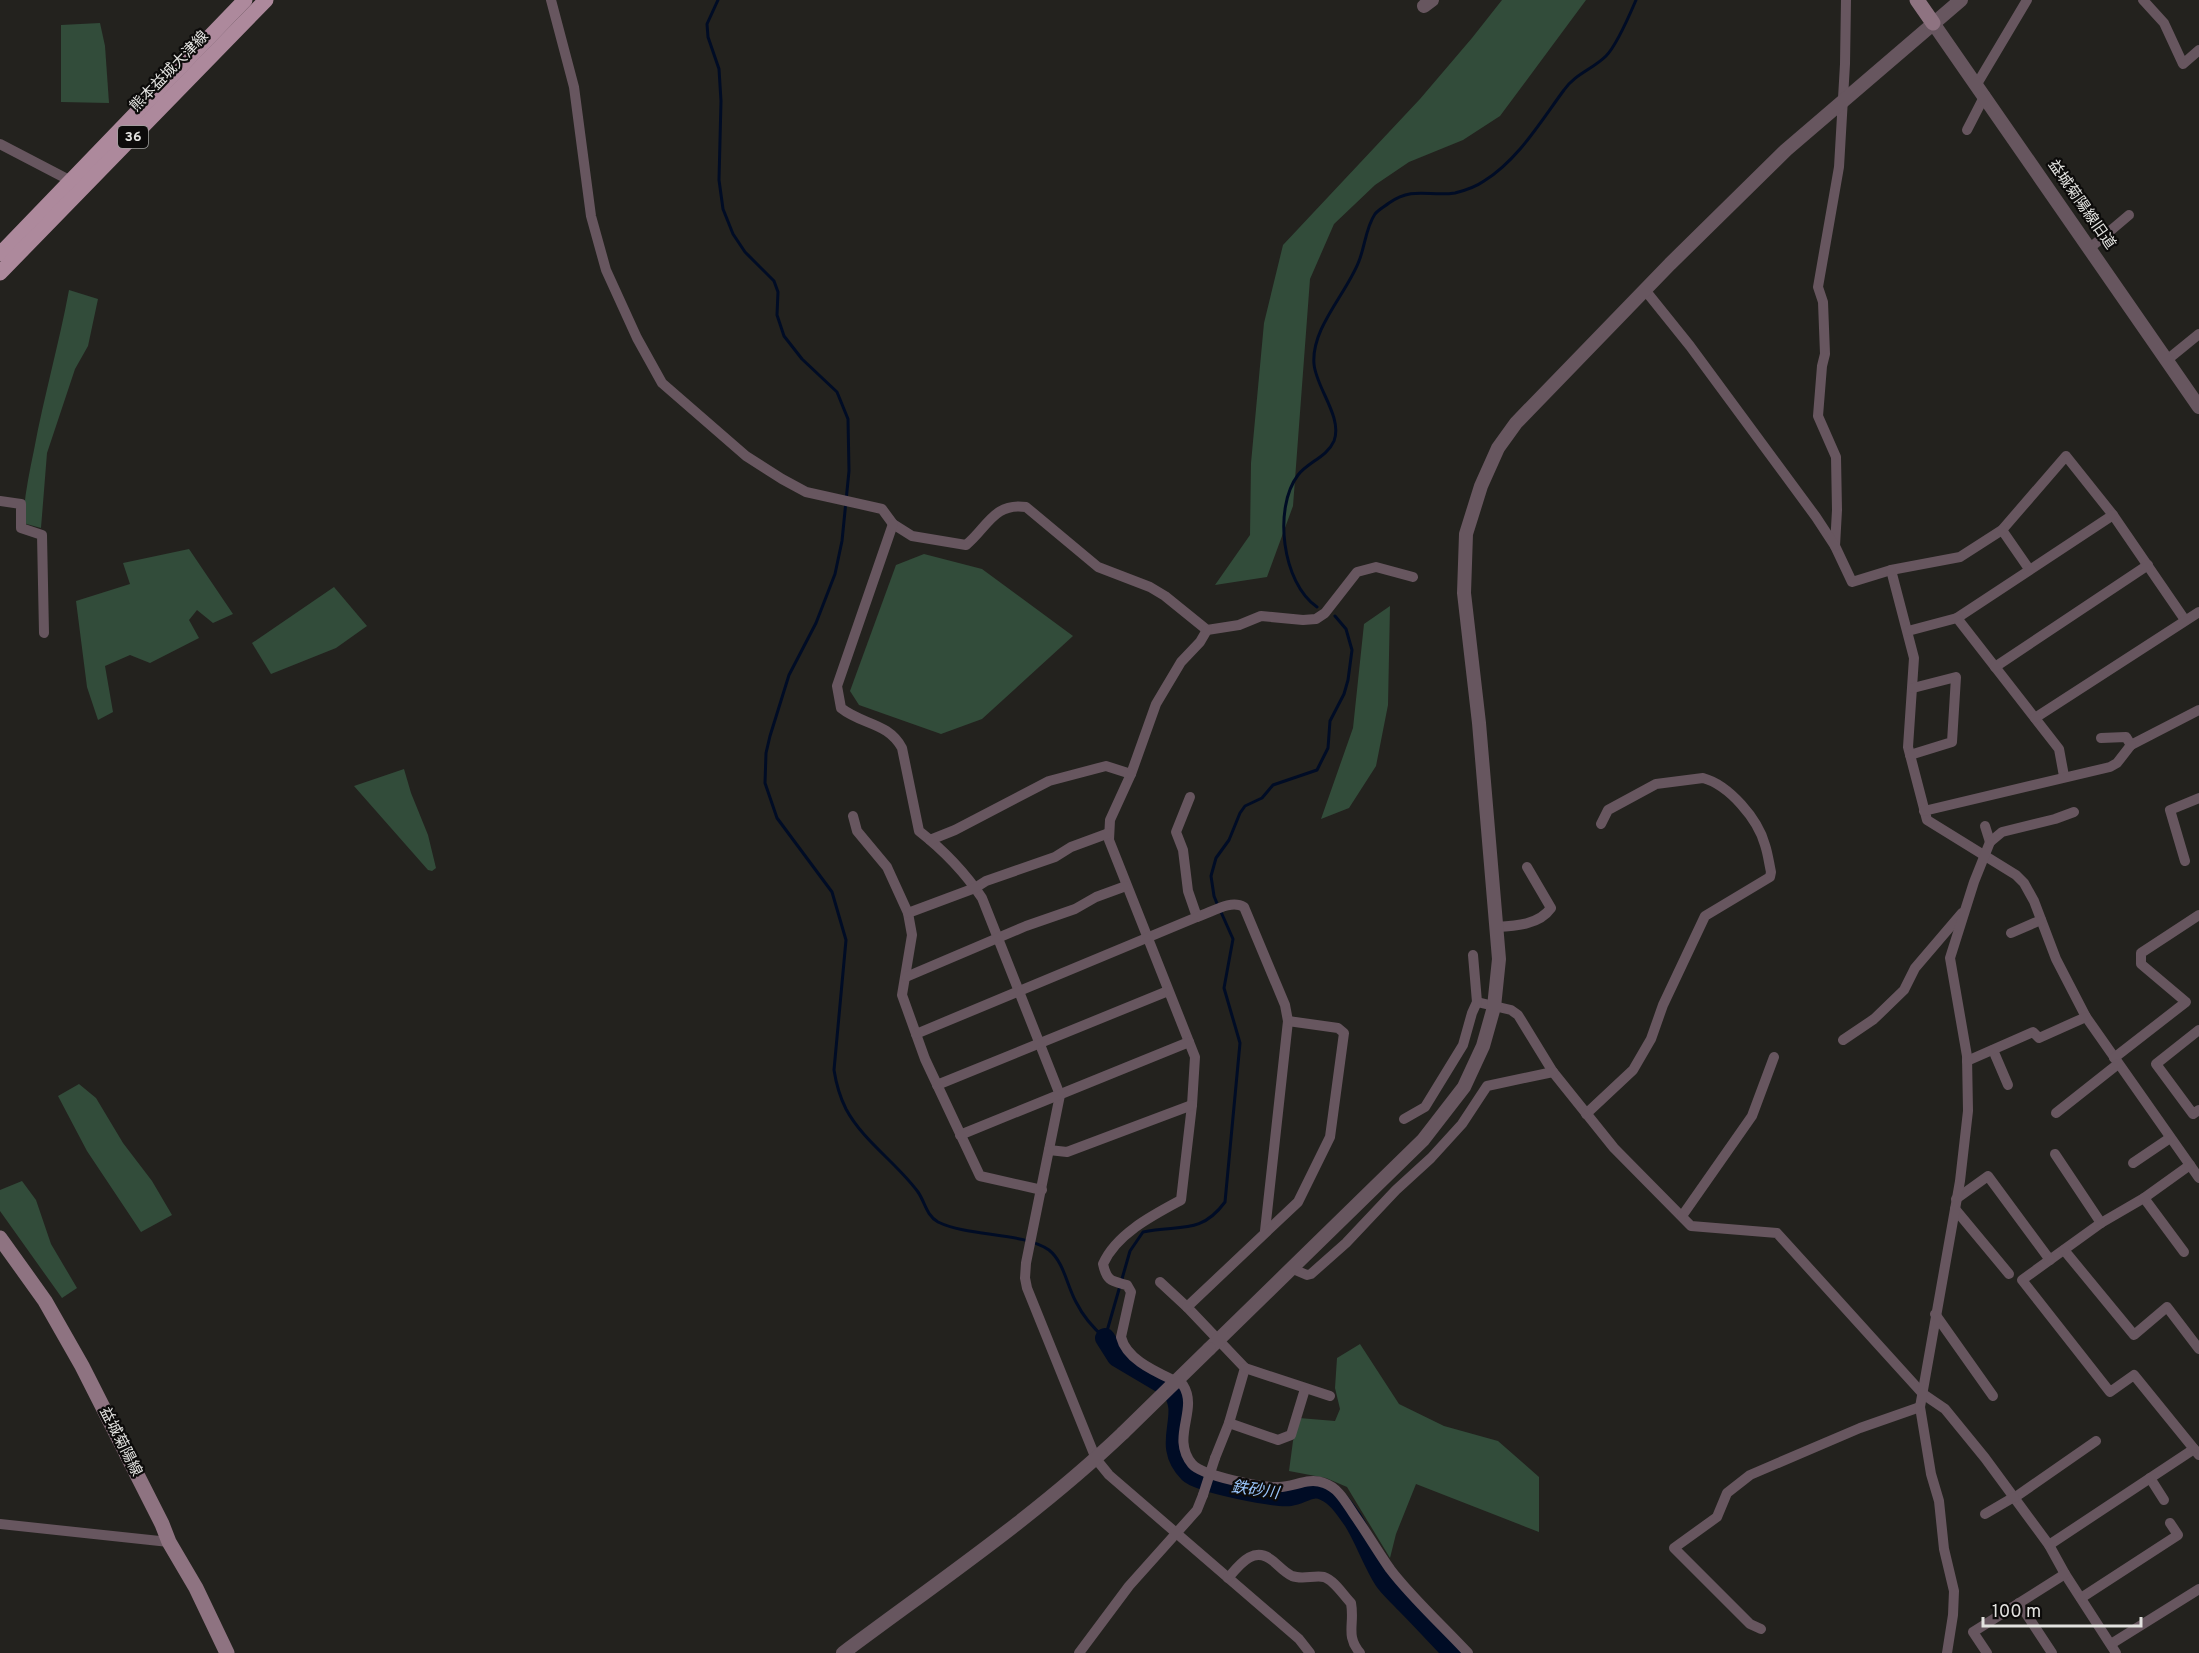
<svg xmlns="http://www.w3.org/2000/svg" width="2199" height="1653" viewBox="0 0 2199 1653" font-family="Overpass,'Noto Sans JP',sans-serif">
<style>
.green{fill:#324c3a}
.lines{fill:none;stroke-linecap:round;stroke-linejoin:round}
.stream{stroke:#000c25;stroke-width:3}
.river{stroke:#000c25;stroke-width:20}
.minor{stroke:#67565f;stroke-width:10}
.tertiary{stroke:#67565f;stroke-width:14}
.secondary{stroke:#8e7381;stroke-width:15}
.primary{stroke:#ad899c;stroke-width:15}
.minor-bridge{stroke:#67565f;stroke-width:10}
.tertiary-bridge{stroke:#67565f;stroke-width:14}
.labels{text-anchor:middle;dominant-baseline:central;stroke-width:4.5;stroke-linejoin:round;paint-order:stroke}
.shield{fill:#0c0b0a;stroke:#a2a2a0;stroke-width:1.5}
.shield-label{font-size:14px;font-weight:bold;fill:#e3e3e0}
.street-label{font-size:15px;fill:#e3e3e0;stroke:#0c0b0a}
.water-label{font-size:16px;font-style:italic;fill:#99c4fa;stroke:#0c0b0a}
</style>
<rect width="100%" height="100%" fill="#23221e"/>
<!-- green -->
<g class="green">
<path d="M1502,0H1586L1500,116L1463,140L1409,162L1375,185L1334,224L1310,279L1293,506L1267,577L1215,585L1250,535L1251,463L1264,323L1283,245L1420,99L1472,38Z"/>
<path d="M100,23L105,46L109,103L61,102V25Z"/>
<path d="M69,290L98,299L88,346L75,369L47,453L41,528L23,523C24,498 29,474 34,450C44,396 59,344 69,290Z"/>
<path d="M189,549L233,614L213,623L197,610L189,620L199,638L150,663L130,655L105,666L113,712L98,720L87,687L76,601L130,584L123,563Z"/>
<path d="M924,554L982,569L1073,636L982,719L941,734L859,705L850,691L896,565Z"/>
<path d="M334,587L367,626L336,648L271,674L252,643Z"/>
<path d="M1390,606L1388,705L1376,766L1349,808L1321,819L1353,728L1364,624Z"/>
<path d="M404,769L411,793L428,835L436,868L432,871L428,870L354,786Z"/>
<path d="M79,1084L96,1098L123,1143L152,1181L172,1215L141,1232L87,1151L58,1096Z"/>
<path d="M22,1181L36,1200L51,1244L77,1288L62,1298L0,1211V1190Z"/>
<path d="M1360,1344L1399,1404L1444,1426L1498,1441L1539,1477V1532L1416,1484L1396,1534L1390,1558L1347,1487L1326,1478L1289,1471L1293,1441L1299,1418L1335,1421L1340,1409L1335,1388L1337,1358Z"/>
</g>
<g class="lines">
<!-- stream -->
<g class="stream">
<path d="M718,0L707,24L708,37L719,69L721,101L719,180L723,209L733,234L745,252L774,281L778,292L777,315L784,336L802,359L837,392L848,419L849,471L842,541L835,574L816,623L789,675L770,736L766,753L765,783L777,818L832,892L846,940L834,1070C836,1083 840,1097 846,1109C863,1141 897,1163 918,1192C925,1202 926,1215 938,1222C969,1237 1023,1232 1049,1250C1064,1262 1067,1286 1076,1302C1083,1316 1093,1328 1105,1338L1130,1251L1143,1232C1178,1224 1200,1236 1225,1202L1240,1043L1224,988L1233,939L1221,912"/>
<path d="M1317,607C1282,583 1273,508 1298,475C1308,462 1327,457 1334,441C1343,417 1316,388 1314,364C1311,328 1347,293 1359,261C1365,246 1366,227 1375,214C1379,209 1384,207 1389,203C1414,186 1429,197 1455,193C1463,191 1477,186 1484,181C1518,160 1541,121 1564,90C1575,74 1593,69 1606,56C1617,45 1630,14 1636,0"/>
<path d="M1218,906L1214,896L1211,876L1216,858L1229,840L1240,813L1245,806L1262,798L1273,785L1317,770L1328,748L1330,721L1344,694L1348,680L1352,650L1346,629L1335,616"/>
</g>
<!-- river -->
<path class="river" d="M1105,1338L1117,1357L1171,1389C1192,1416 1159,1443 1189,1473C1199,1483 1276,1498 1290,1496C1303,1494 1312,1484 1325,1491C1337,1496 1345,1509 1353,1520C1365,1539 1372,1561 1384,1580C1390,1589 1399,1596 1406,1604C1422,1620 1437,1637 1453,1653"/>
<!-- minor -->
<g class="minor">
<path d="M551,0L574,87L591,216L606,270L637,338L662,383L746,456L782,479L806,492L882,509L893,524L912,536L966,545C987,528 994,502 1026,507L1098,567L1150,587L1165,596L1207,630L1239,625L1261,616L1303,620L1316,619L1325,613L1357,572L1376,567L1413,577"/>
<path d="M1846,0L1845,64L1839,167L1818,287L1823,302L1825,354L1822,366L1818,416L1836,457L1837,510L1835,546L1852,582L1891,570L1960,557L2002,530L2066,456L2113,515L2185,620"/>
<path d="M2143,0L2164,23L2183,64L2199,50"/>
<path d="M1977,84L2027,0"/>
<path d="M1967,130L1985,95"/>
<path d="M0,144L71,181"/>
<path d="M2090,248L2129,215"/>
<path d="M1645,290L1690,346L1816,517L1835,546"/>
<path d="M2167,360L2199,334"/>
<path d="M0,501L21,504V528L42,535L44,633"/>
<path d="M893,524L837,686L841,708C862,725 888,722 902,748L919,831C942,849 966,874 982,898L1060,1095L1026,1263L1025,1278L1027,1288L1096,1459L1109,1475L1299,1639L1310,1653"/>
<path d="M2002,530L2029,569"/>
<path d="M1891,570L1914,658L1908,747L1927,820L2016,875L2024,883L2034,901L2056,959L2086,1017L2199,1178"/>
<path d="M1957,618L2113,515"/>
<path d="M1207,630L1200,642L1181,662L1156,704L1131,774L1110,820L1109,840L1195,1057L1192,1105L1181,1200C1153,1215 1116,1234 1103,1264C1107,1282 1112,1281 1127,1285L1131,1292L1121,1337C1127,1362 1162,1374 1183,1385C1199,1410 1170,1437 1192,1464C1202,1476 1263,1488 1279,1487C1294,1487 1308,1477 1324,1483C1339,1488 1346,1503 1355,1516C1367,1533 1378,1552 1390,1569C1411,1597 1444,1627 1468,1653"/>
<path d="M1908,631L1957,618L2059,749L2064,776"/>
<path d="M1995,667L2148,565"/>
<path d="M2035,718L2199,612"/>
<path d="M2101,738L2126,737L2131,745L2199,710"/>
<path d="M1910,755L1952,742L1956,677L1913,688"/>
<path d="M1190,797L1176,832L1183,850L1188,891L1197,917"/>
<path d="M1924,811L2110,767L2117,763L2131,745"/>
<path d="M853,816L857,831L887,867L908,913L912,935L902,995L925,1059L980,1176L1042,1190"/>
<path d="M1985,826L1990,842"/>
<path d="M930,840L955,830L1049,781L1106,766L1131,774"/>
<path d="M2185,861L2170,810L2199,798"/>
<path d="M908,913L975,888L986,881L1055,857L1071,847L1109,833"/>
<path d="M1496,927C1515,926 1539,925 1551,908L1527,867"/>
<path d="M2011,933L2041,920"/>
<path d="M906,977L1026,926L1075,909L1096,897L1126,886"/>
<path d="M1477,1002L1511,1010L1518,1015L1553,1072L1614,1148L1691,1226L1777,1233L1923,1394L1945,1409L1985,1458L2049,1545L2065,1574L2116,1653"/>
<path d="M2199,1030L2156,1064L2193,1114L2199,1110"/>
<path d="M916,1034L1197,917C1211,913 1230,899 1244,907L1285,1005L1288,1021L1265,1231"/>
<path d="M1843,1040L1874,1019L1904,990L1915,968L1962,913"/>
<path d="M1993,1050L2008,1085"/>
<path d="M2114,1058L2186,1002L2141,964V953L2199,915"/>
<path d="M1967,1061L2033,1032L2039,1038L2086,1017"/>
<path d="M937,1085L1168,991"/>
<path d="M2056,1113L2118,1064"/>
<path d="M1586,1114L1633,1070L1651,1039L1663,1005L1705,916L1770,877L1771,872C1769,863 1768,854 1765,845C1758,819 1729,785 1703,778L1656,784L1608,810L1601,824"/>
<path d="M1404,1119L1425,1107L1463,1045L1472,1013L1477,1002L1473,955"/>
<path d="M960,1135L1189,1042"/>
<path d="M1049,1150L1067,1152L1192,1105"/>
<path d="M2055,1154L2101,1223"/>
<path d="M2133,1163L2170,1138"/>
<path d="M2190,1165L2144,1198L2101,1223L2022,1280L2110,1392L2134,1375L2199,1455"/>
<path d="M2144,1198L2184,1252"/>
<path d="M1956,1199L1988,1176L2050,1260"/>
<path d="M1955,1209L2009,1274"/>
<path d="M1682,1216L1752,1116L1774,1057"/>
<path d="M2064,1250L2134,1335L2167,1307L2199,1349"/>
<path d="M1293,1269L1307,1275L1311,1274L1346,1243L1396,1190L1431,1158L1462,1124L1487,1086L1553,1072"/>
<path d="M1160,1282L1187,1307L1245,1368L1229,1423L1215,1458"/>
<path d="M1187,1307L1298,1202L1330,1137L1344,1033L1338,1028L1288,1021"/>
<path d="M1935,1314L1993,1396"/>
<path d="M1245,1368L1330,1396"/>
<path d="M1229,1423L1278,1440L1291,1435L1305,1389"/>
<path d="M2150,1478L2164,1500"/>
<path d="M2014,1498L2096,1441"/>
<path d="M1985,1514L2014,1497"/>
<path d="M0,1524L169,1542"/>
<path d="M2049,1545L2194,1449"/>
<path d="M1228,1578C1240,1564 1254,1545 1273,1561C1279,1566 1285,1573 1292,1576C1302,1580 1314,1575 1324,1577C1334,1580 1344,1596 1351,1603C1355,1624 1345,1635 1360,1653"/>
<path d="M2081,1598L2178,1535L2170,1523"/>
<path d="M2019,1603L2052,1653"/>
<path d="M1761,1629L1750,1624L1674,1548L1717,1517L1727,1493L1750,1475L1860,1428L1920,1407"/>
<path d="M2111,1644L2199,1589"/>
<path d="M1079,1653L1129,1586L1197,1510L1203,1495"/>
<path d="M1947,1653L1953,1615L1954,1591L1944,1549L1939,1501L1931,1474L1920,1407L1960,1181L1968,1111L1967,1056L1950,958L1974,882L1990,842L2002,832L2055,819L2074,812"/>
<path d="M1987,1653L1973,1632L2065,1574"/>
</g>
<!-- tertiary -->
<g class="tertiary">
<path d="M1424,6L1432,0"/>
<path d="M1933,23L2199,407"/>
<path d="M1209,1349L1423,1140L1464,1087L1483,1046L1494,1007L1499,959L1479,723L1464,593L1466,534L1481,486L1498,448L1516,423L1670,264L1786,150L1961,0"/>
<path d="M843,1653C938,1582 1037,1515 1123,1433"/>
</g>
<!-- secondary -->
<g class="secondary">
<path d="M1917,0L1933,23"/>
<path d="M0,1238L45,1301L82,1366L162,1524L169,1542L196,1588L227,1653"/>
</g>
<!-- primary -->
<g class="primary">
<path d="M0,254L245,0"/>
<path d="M0,273L266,0"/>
</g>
<!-- minor-bridge -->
<path class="minor-bridge" d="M1203,1495L1215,1458"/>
<!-- tertiary-bridge -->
<path class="tertiary-bridge" d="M1123,1433L1209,1349"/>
</g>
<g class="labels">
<!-- shield labels -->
<rect class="shield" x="118" y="126" width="30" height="22" rx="4.5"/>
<g class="shield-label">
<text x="133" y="137">36</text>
</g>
<!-- street labels -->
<g class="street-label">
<text transform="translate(170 72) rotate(-46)">熊本益城大津線</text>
<text transform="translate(2081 205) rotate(55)">益城菊陽線旧道</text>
<text transform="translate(120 1442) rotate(63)">益城菊陽線</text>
</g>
<!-- water labels -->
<g class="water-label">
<text transform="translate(1255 1491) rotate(8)">鉄砂川</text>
</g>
</g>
<!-- scale -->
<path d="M1983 1617v9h158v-9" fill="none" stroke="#e3e3e0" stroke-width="3"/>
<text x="1992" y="1617" font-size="18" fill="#e3e3e0" stroke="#0c0b0a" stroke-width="4.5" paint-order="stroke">100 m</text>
</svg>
